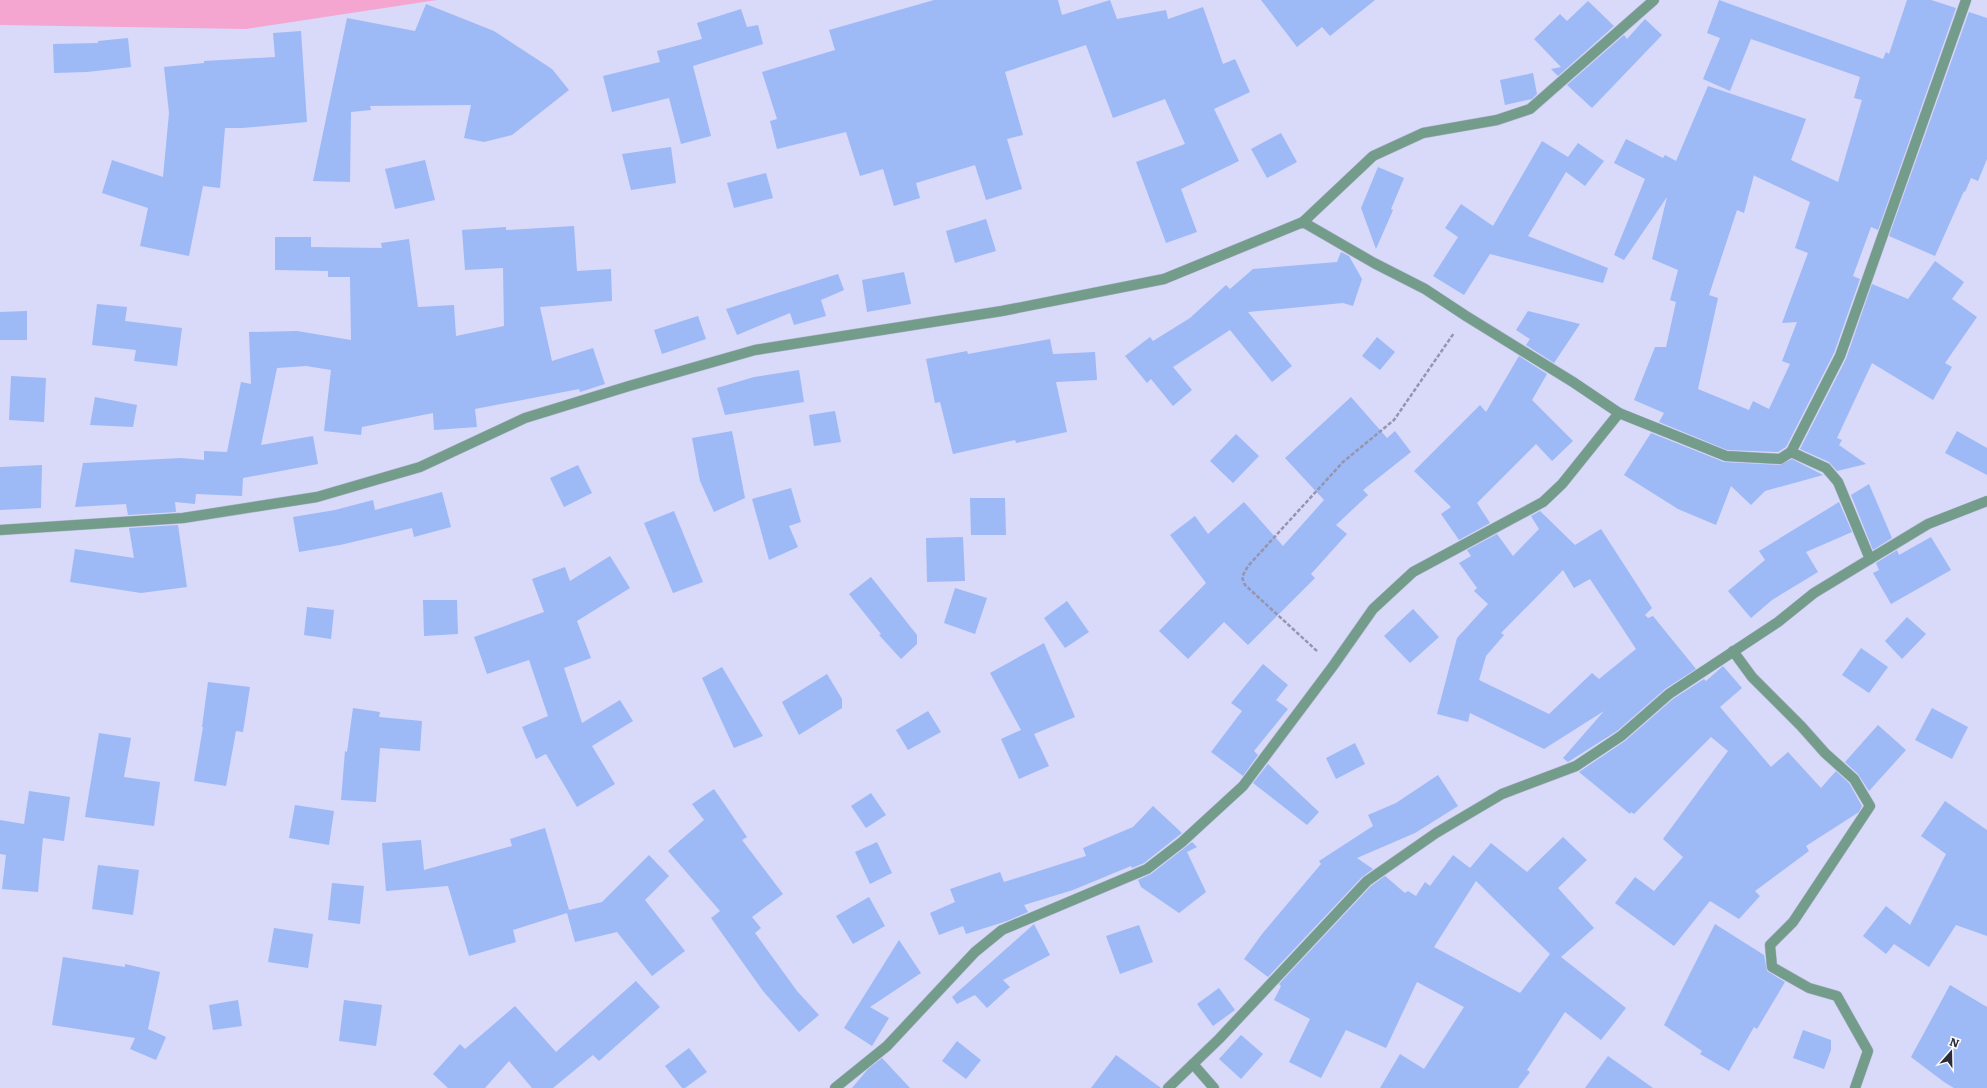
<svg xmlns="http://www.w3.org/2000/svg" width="1987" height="1088" viewBox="0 0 1987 1088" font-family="Literata,serif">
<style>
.green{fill:#f4a6d1}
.building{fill:#9db9f6;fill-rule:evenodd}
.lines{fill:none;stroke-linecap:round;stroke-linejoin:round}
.minor-casing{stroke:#b6b6d4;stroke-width:11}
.path{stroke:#9595af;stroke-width:2.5;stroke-dasharray:4 2;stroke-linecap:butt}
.minor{stroke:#739c8a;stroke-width:10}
</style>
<rect width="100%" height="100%" fill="#d9d9fa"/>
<!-- green -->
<path class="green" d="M0,0H437L246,29L0,25Z"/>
<!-- building -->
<g class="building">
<path d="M934,0H1058L1062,15L1110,0L1117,19L1166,10L1168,19L1203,7L1223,64L1235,59L1250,92L1214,109L1239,161L1181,189L1197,232L1166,243L1136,162L1185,144L1165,99L1113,118L1086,45L1005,72L1023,135L1007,139L1022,189L986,200L975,165L916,183L920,198L894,206L883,169L860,176L846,132L777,149L770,121L777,119L762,72L835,50L829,30Z"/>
<path d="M1261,0H1375L1330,36L1322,27L1297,47Z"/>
<path d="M1719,0L1883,59L1886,52L1889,54L1907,0H1931L1956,8L1878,230L1871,227L1853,276L1860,279L1834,353L1786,447L1778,452L1727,450L1659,422L1664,413L1634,400L1655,347H1666L1676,302L1670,300L1678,270L1652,259L1667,197L1624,260L1614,255L1645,179L1614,163L1626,139L1663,158L1665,155L1676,161L1708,86L1806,119L1791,160L1838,182L1862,100L1854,98L1860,77L1751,39L1730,91L1703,79L1720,38L1707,33ZM1754,175L1755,176L1810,202L1795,248L1808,253L1782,323L1797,322L1782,361L1790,364L1769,409L1753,401L1749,410L1698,389L1718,298L1709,295L1737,210L1744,213Z"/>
<path d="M1588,1L1614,26L1558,76L1551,69L1561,67L1534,39L1560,14L1567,21Z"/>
<path d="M426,4L494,31L552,69L569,90L512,135L484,142L464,138L471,105L370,106L371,110L351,112L350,182L313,181L347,18L415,31Z"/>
<path d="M741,9L747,27L758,25L763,44L693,66L711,136L681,144L669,98L612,112L603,76L660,62L657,51L702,39L697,23Z"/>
<path d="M1969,12L1987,18V159L1978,181L1971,178L1965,192L1964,191L1935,256L1889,236Z"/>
<path d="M1645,19L1662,35L1592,108L1567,85L1624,35L1627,39Z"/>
<path d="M301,31L307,122L242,128H225L220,188L203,186L189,256L140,246L148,208L102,193L112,160L163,177L169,113L164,67L204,63V61L275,57L273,33Z"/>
<path d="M128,38L131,67L87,72L54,73L53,44L98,43V41Z"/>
<path d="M1533,73L1537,94L1532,99L1505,105L1500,80Z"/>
<path d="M1281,133L1297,162L1267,178L1251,149Z"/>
<path d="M1542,141L1568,157L1578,143L1604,161L1585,186L1566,172L1528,236L1608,268L1603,283L1490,254L1464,295L1433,276L1458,237L1445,228L1461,204L1493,226Z"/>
<path d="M671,147L676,183L631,190L622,154Z"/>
<path d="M425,160L435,200L395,209L385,169Z"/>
<path d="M1378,167L1404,178L1391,209L1393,210L1376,249L1361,208Z"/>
<path d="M766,173L773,198L734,208L727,183Z"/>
<path d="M986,219L996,251L955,263L946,231Z"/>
<path d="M574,226L577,271L611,269L612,301L540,307L552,361L593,348L605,384L580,392L579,389L475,409L477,427L434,430L433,413L362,427L361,435L324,431L331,370L306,366L277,368L261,445L313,436L318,464L243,478L242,496L196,494L195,504L175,502L176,512L128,515L126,504L75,507L83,463L181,458L204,460V451L227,452L241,382L251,384L249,332L297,331L351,340L350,277H328V271L275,270V237H311V247L382,248L381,243L409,239L418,307L454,305L456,336L504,326L503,268L465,270L462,230L506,227V230Z"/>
<path d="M1341,252L1349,256L1362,279L1353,306L1343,303L1248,312L1292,366L1272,382L1230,330L1173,367L1192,390L1173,406L1151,379L1147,383L1125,356L1150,337L1153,341L1190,318L1226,285L1230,289L1253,269L1337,262Z"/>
<path d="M1935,261L1964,282L1952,299L1977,317L1945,363L1952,367L1933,400L1872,363L1837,438L1842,440L1839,445L1866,464L1837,471L1829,462L1800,449L1846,359L1872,284L1908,299Z"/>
<path d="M904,272L911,304L867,312L862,280Z"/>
<path d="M838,274L844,290L821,300L826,316L794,325L790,313L737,335L726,309Z"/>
<path d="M97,304L127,307L125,321L182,328L177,366L134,361L136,350L92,345Z"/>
<path d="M27,311V340H0V312Z"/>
<path d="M1528,311L1580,324L1554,363L1526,345L1530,339L1516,330Z"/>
<path d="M698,316L706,339L662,354L654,330Z"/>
<path d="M1377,337L1395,352L1380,370L1362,356Z"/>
<path d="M1050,339L1053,354L1095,352L1097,380L1056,382L1067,432L1016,443L1015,440L953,454L940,402L935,403L926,359L967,351L968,354Z"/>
<path d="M1519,356L1547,374L1532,400L1573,441L1552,461L1536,444L1477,503L1490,523L1459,540L1441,514L1451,507L1414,471L1480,405L1486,412Z"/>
<path d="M799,370L804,402L725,415L717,388L754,377Z"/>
<path d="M11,376L46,378L44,422L9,420Z"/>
<path d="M95,397L137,405L133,427L90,425Z"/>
<path d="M1351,397L1387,438L1395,431L1411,452L1363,490L1368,495L1336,525L1347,534L1311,574L1315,578L1248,645L1224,622L1188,659L1159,631L1206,583L1170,535L1195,516L1208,534L1244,502L1283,546L1324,500L1285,458Z"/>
<path d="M835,411L841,442L814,446L809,415Z"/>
<path d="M732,431L745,498L714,512L700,481L692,438Z"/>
<path d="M1957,431L1987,448V475L1945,453Z"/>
<path d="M1651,433L1724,462L1780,465L1792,459L1823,475L1765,491L1751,505L1731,486L1716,525L1678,509L1624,475Z"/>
<path d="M1236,434L1259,456L1233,483L1210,461Z"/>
<path d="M42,465L41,508L0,510V467Z"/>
<path d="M578,465L592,493L564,507L550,478Z"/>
<path d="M1869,484L1892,538L1873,550L1851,495Z"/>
<path d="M791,488L801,522L789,526L798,547L769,560L752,499Z"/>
<path d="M442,492L451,527L414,537L412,528L340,545L299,552L293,517L335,510L373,500L375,510Z"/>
<path d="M970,498H1005L1006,535H971Z"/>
<path d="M1839,502L1852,532L1806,552L1818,572L1772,600L1751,618L1728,591L1765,560L1759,551Z"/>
<path d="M674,511L703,582L673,593L644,523Z"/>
<path d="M1540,511L1575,545L1601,529L1652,608L1645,615L1648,618L1653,616L1696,669L1665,689L1617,731L1568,762L1563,758L1604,711L1544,749L1470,713L1468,722L1437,714L1457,638L1488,604L1474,591L1477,588L1459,563L1471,556L1467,550L1497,534L1513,556L1539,529L1531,516ZM1563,570L1574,588L1590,579L1636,649L1599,679L1592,673L1549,714L1479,680L1486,656L1504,635L1501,633Z"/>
<path d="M178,525L187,587L141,593L70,582L75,549L134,558L129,528Z"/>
<path d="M963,537L965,581L927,582L926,538Z"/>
<path d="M1931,537L1951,570L1891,604L1873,573L1879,570L1876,563L1897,550L1899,555Z"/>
<path d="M610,556L630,588L577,621L591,658L564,668L582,723L620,700L633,721L592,746L615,784L577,807L546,754L536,759L522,727L548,716L529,660L487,674L474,637L544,612L532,579L565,567L570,581Z"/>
<path d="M871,577L917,635V644L901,659L879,635L881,634L849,594Z"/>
<path d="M955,588L987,598L975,634L944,623Z"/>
<path d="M423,600H457L458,634L424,636Z"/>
<path d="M1067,601L1089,632L1065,648L1044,618Z"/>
<path d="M307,607L334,610L331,639L304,635Z"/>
<path d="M1413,609L1439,637L1410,663L1384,636Z"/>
<path d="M1907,617L1926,634L1902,659L1885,641Z"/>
<path d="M1044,643L1075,717L1034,734L1049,766L1019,779L1001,739L1021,730L990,673Z"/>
<path d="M1861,648L1888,667L1869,693L1842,675Z"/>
<path d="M1263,664L1288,685L1276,700L1288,709L1254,751L1258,755L1243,776L1211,752L1242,711L1231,703Z"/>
<path d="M1723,666L1742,688L1720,707L1771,767L1788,752L1821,788L1836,771L1849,783L1862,806L1859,812L1806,846L1809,851L1755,891L1760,896L1739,919L1710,901L1674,946L1615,903L1635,877L1654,891L1683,857L1663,839L1728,751L1711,737L1634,814L1631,812L1630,814L1579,772L1625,741L1673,699L1704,679L1706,681Z"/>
<path d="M722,667L763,736L734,748L702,678Z"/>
<path d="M827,674L842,699V708L799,735L782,702Z"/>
<path d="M208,682L250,687L243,732L236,731L226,786L194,781L203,727H202Z"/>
<path d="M353,708L380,712L379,717L422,721L420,751L380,748L376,802L341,800L345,751L347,752Z"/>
<path d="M1932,708L1968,727L1952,759L1915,740Z"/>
<path d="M928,711L941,732L908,750L896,730Z"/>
<path d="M1878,725L1906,750L1869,791L1858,774L1845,762Z"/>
<path d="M99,733L131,738L124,777L160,782L154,826L85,817Z"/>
<path d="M1355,743L1365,764L1336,779L1326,758Z"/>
<path d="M1268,764L1319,812L1307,825L1253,783Z"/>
<path d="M1438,775L1458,806L1415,833L1357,858L1373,869L1362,877L1268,977L1244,959L1262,934L1321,864L1319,861L1373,826L1368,815L1396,803Z"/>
<path d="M714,789L747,837L742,840L783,894L752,917L761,928L755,933L797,991L819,1015L799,1032L763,991L711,918L720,911L668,851L704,820L692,804Z"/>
<path d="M29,791L70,797L64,841L43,838L38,892L2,889L6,855L0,854V820L24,824Z"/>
<path d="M871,793L886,815L866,828L851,806Z"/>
<path d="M1945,801L1987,830V936L1956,925L1929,967L1894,944L1886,954L1863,936L1886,906L1910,925L1946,854L1921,836Z"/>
<path d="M295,805L334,811L329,845L289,838Z"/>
<path d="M1153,806L1182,833L1144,863L1132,868L1131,866L1073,890L1024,905L1028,912L1007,921L966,934L963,926L939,935L930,913L955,902L950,889L1000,872L1004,882L1086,856L1083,848L1133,827Z"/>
<path d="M545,828L569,910L602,902L649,855L669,876L645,900L685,951L652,976L617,932L575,942L567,913L513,930L516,942L469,956L448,886L386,891L382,843L421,840L424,870L512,846L510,839Z"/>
<path d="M1563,837L1587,860L1558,888L1594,928L1561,957L1626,1008L1601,1040L1565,1012L1527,1070L1530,1072L1518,1088H1380L1400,1054L1424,1069L1464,1007L1417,982L1386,1048L1346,1030L1321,1078L1289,1062L1310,1019L1274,1000L1281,986L1279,984L1371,886L1385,876L1405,893L1408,891L1416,896L1425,882L1430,886L1453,855L1470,868L1491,843L1527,872ZM1476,881L1550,954L1520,993L1434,947Z"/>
<path d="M877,842L892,873L870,884L855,852Z"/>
<path d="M1192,842L1197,847L1187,852L1206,892L1179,913L1141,887L1138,880L1151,874Z"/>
<path d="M98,865L139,870L133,915L92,909Z"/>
<path d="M332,883L364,886L360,924L328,920Z"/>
<path d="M869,897L885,926L853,944L836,916Z"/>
<path d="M1034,924L1050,955L1003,980L1010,987L987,1008L975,995L957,1004L952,997Z"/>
<path d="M1715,924L1764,955L1767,971L1785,982L1757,1029L1754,1027L1729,1071L1700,1054L1702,1051L1664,1025Z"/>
<path d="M1139,925L1153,962L1120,974L1106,936Z"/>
<path d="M274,928L313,934L308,968L268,962Z"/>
<path d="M899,940L921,973L870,1007L889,1018L872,1046L844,1028Z"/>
<path d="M63,957L125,967V964L160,972L148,1029L166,1037L156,1060L130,1049L135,1038L52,1025Z"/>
<path d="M636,981L660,1007L599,1061L593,1055L553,1088H532L509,1061L485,1088H448L433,1074L460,1044L465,1049L515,1006L556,1052Z"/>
<path d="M1950,985L1987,1007V1088H1954L1944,1082L1911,1057Z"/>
<path d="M1219,988L1235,1010L1213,1026L1197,1004Z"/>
<path d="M238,1000L242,1026L213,1030L209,1005Z"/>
<path d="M344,1000L382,1005L376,1046L339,1041Z"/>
<path d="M1803,1030L1831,1040V1050L1824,1069L1793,1058Z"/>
<path d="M1241,1035L1263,1054L1241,1079L1219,1059Z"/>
<path d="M957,1041L981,1060L966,1079L942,1061Z"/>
<path d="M689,1048L707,1072L685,1088H682L665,1066Z"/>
<path d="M1116,1055L1161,1088H1091Z"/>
<path d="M1608,1056L1653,1088H1585Z"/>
<path d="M882,1058L910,1088H852L868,1069Z"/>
</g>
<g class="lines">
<!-- minor casing -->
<g class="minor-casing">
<g id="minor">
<path d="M1303,222L1373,156L1423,133L1497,120L1530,109L1654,0"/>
<path d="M0,530L183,518L317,497L420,467L525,418L629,386L755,350L1002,311L1164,279L1303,222L1374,263L1425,289L1466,316L1573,382L1619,413L1726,456L1780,459L1791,452"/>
<path d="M1870,559L1928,524L1987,501"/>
<path d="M1733,651L1752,677L1801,726L1825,753L1854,779L1870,806L1793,922L1770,945L1772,967L1809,988L1837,996L1868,1051L1855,1088"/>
<path d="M1193,1064L1214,1088"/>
<path d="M835,1088L887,1046L975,952L1002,930L1147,869L1182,842L1243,786L1333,666L1373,609L1413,572L1543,502L1562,484L1619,413"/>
<path d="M1168,1088L1219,1039L1367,881L1436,833L1502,794L1576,766L1621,736L1669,694L1778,622L1814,593L1870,559L1838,482L1826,468L1791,452L1840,356L1966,0"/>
</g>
</g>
<!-- path -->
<path class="path" d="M1317,651L1245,585L1242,577L1248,566L1343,462L1394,420L1454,333"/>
<!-- minor -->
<use href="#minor" class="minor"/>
</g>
<!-- north arrow -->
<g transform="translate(1951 1052) rotate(20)" stroke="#fdfdfd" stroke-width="3" paint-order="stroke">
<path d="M0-3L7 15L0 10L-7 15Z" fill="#2c2c3b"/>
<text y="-6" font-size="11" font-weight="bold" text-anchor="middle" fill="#2c2c3b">N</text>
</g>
</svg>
